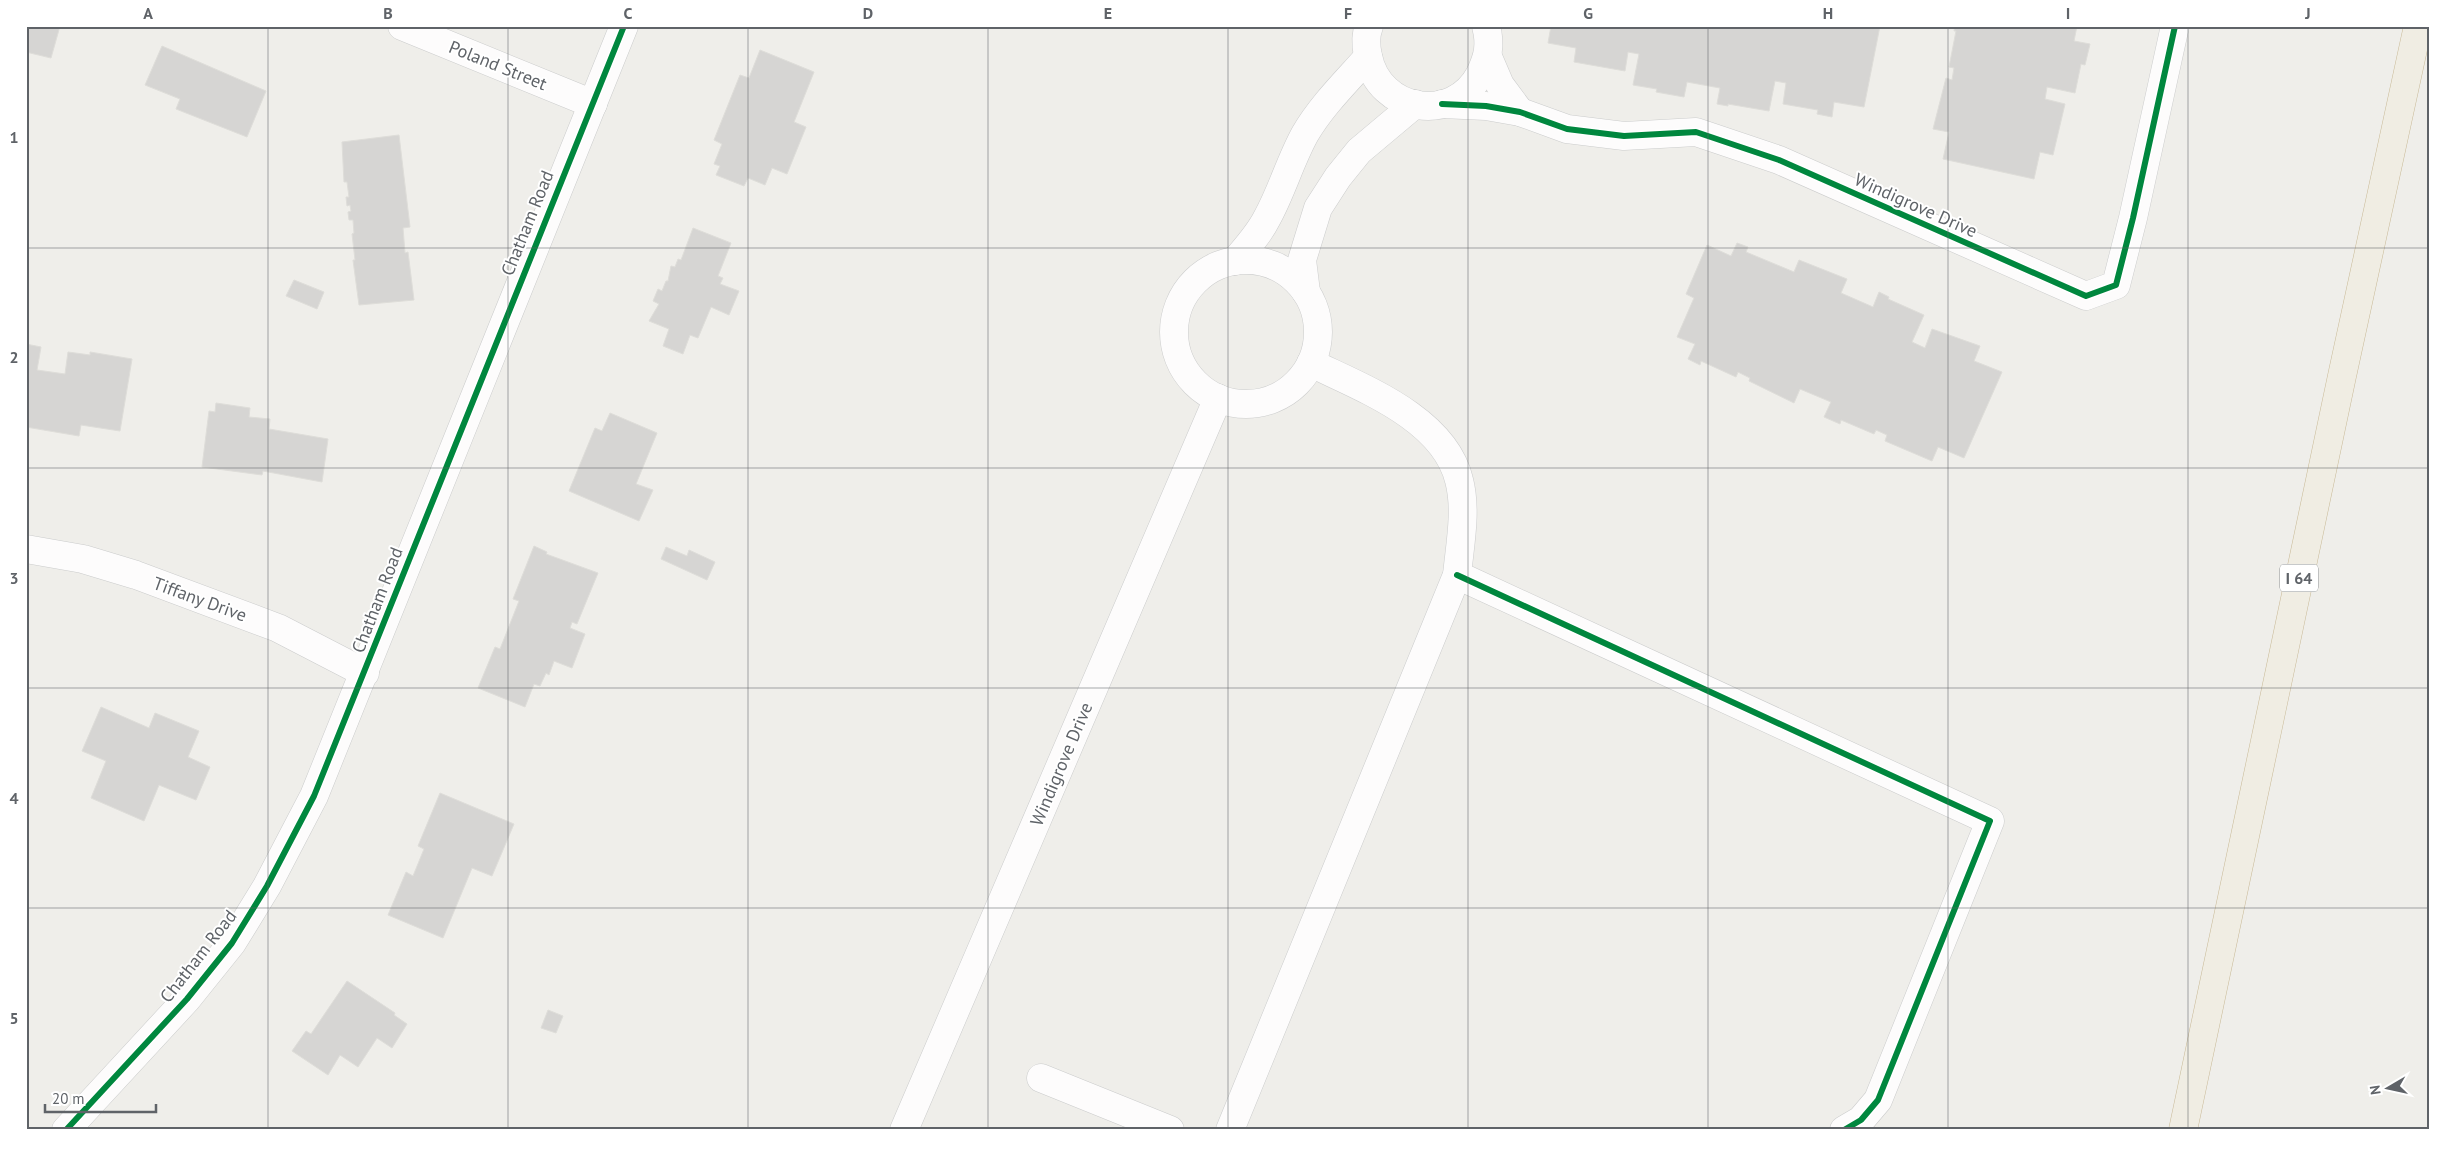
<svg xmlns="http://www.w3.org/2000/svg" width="2455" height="1156" viewBox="0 0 2455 1156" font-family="'PT Sans',sans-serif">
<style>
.building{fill:#d6d5d3;stroke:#deddd9}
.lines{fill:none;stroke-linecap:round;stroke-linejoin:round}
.street-casing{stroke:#cbcccc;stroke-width:29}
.highway-casing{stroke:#c8b996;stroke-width:29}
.street{stroke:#fdfcfc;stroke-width:28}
.highway{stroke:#f0ede3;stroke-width:28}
.cycleway-casing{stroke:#fff;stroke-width:9}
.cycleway{stroke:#00873e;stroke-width:6}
.grid{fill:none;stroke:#5f6368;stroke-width:1;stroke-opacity:0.55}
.labels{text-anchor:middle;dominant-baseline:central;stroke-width:4;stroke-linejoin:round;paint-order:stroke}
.shield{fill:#fff;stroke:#8f9295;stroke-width:1}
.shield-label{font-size:16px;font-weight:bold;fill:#5f6368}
.street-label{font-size:18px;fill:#5f6368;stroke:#fff}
.neatline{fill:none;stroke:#5f6368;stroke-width:2}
.grid-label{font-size:16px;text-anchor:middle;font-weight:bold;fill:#5f6368}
</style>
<rect width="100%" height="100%" fill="#efeeea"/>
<!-- building -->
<g class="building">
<path d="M26,26H60L51,58L26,52Z"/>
<path d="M1551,26H1880L1864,107L1834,102L1832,117L1817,114L1818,110L1783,104L1786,83L1775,81L1769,111L1728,104V106L1717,104L1720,88L1687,82L1684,97L1656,92L1657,89L1633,85L1639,54L1628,52L1625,71L1574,62L1576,48L1548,43Z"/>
<path d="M1955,26H2077L2074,41L2090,44L2085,65L2081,64L2075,93L2047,87L2045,99L2065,104L2053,155L2040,152L2034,179L1943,159L1949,132L1933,129L1946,78L1952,80L1954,68L1949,67L1956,31H1954Z"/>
<path d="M162,46L266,91L247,137L176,109L180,99L145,85Z"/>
<path d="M760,50L814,72L794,122L806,127L787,174L772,168L765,185L748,178L744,186L716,175L720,166L714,164L722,144L714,140L740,75L749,78Z"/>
<path d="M399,135L410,227L403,228L405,253L408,252L414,300L359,305L353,260H355L352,234L354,233L353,220H349L348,212L351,211L350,205L347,206L346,197H349L347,182H344L342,142Z"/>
<path d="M693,228L731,243L718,276L723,278L720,284L739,291L729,315L711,307L698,338L690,335L683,354L663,346L669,329L649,321L659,304L653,301L658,289L662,291L666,281H668L671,266L675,267L678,259L681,260Z"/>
<path d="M1737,243L1748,247L1746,252L1794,272L1799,260L1847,279L1841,293L1873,307L1879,292L1889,297L1888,299L1924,315L1912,342L1925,348L1932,329L1980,346L1974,361L2002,372L1964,458L1938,447L1932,461L1885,441L1887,435L1876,430L1874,434L1841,420L1840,424L1824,417L1831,402L1800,389L1794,403L1749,381L1750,378L1738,372L1736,377L1701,361L1700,365L1688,359L1695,344L1677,337L1694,298L1686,294L1707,245L1731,256Z"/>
<path d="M294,280L324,292L317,309L286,296Z"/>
<path d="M26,344L41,347L37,370L65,374L68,352L90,355V352L132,359L120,431L81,425L79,436L26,427Z"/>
<path d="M216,403L250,408L249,417L270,419L269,429L328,439L322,482L263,471L262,475L202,467L209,411L215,412Z"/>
<path d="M610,413L657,433L636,484L653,490L639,521L569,491L595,428L602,431Z"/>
<path d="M534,546L547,552L546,554L598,573L577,624L572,622L570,628L585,634L572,668L554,661L549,675L546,673L540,686L534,684L525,707L478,688L495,647L500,649L519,601L513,599Z"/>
<path d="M666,547L687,556L689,550L715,562L707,580L661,559Z"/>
<path d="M101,707L149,728L155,713L199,731L188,757L210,767L196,800L159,785L144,821L91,798L106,761L82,751Z"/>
<path d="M440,793L514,824L492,876L472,868L443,938L388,915L406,872L413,876L424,849L418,846Z"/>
<path d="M347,981L395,1013L394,1015L407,1024L392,1048L377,1038L358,1067L340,1055L328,1075L292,1051L306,1031L311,1034Z"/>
<path d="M548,1010L563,1016L556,1033L541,1028Z"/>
</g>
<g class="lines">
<!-- street casing -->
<g class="street-casing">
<g id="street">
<path d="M402,26L593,104"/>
<path d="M1369,26C1365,36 1366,47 1368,56C1379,112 1453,125 1480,74C1488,57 1491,45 1486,26"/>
<path d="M1488,57L1500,85L1520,112"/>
<path d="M1442,104L1486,106L1520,112L1567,129L1624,136L1696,132L1779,160L2086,296L2116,285L2133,218L2175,26"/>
<circle cx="1246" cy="332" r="72"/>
<path d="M1235,261C1247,247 1259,234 1267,218C1282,191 1290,161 1305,134C1322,105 1346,82 1368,57"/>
<path d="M1306,292L1302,260L1318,208L1338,177L1359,151L1415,104"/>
<path d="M26,549L83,559L136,575L278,628L365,673"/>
<path d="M1457,575L1990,821L1878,1100L1861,1120L1844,1130"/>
<path d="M1041,1078L1170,1130"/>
<path d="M66,1130L187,999L232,943L267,886L314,796L624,26"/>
<path d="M904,1130L1218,398"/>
<path d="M1230,1130L1457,575C1460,544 1467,510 1459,480C1444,418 1362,388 1311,363"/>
</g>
</g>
<!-- highway casing -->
<g class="highway-casing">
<path id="highway" d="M2183,1130L2342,376L2418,26"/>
</g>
<!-- street -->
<use href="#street" class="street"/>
<!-- highway -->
<use href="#highway" class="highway"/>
<!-- cycleway casing -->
<g class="cycleway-casing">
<g id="cycleway">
<path d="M1442,104L1486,106L1520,112L1567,129L1624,136L1696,132L1779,160L2086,296L2116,285L2133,218L2175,26"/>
<path d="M1457,575L1990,821L1878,1100L1861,1120L1844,1130"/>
<path d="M66,1130L187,999L232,943L267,886L314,796L624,26"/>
</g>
</g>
<!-- cycleway -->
<use href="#cycleway" class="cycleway"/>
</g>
<!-- grid -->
<path class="grid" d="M268,26V1130M508,26V1130M748,26V1130M988,26V1130M1228,26V1130M1468,26V1130M1708,26V1130M1948,26V1130M2188,26V1130M26,248H2429M26,468H2429M26,688H2429M26,908H2429"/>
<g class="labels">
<!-- shield labels -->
<rect class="shield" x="2280" y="564.5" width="38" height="27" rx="4"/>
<g class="shield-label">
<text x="2299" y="578">I 64</text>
</g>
<!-- street labels -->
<g class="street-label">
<text transform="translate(498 65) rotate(22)">Poland Street</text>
<text transform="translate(1916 205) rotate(24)">Windigrove Drive</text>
<text transform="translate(527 223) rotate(-68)">Chatham Road</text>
<text transform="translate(200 599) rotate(20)">Tiffany Drive</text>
<text transform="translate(377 600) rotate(-69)">Chatham Road</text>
<text transform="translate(1061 764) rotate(-67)">Windigrove Drive</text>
<text transform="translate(198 956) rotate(-52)">Chatham Road</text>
</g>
</g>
<!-- border -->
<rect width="2455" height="1156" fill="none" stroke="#ffffff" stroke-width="55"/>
<!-- north arrow -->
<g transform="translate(2388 1088) rotate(261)" stroke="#ffffff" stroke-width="4" paint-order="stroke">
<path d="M0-4L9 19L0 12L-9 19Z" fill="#5f6368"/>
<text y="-8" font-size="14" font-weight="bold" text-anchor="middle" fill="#5f6368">N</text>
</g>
<!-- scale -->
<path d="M45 1104v8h111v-8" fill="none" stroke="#5f6368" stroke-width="2.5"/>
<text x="52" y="1104" font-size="15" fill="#5f6368" stroke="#ffffff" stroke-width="4" paint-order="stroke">20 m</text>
<rect x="28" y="28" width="2400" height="1100" class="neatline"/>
<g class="grid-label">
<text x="148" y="19">A</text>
<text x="388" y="19">B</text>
<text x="628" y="19">C</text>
<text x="868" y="19">D</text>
<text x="1108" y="19">E</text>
<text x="1348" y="19">F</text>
<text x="1588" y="19">G</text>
<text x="1828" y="19">H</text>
<text x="2068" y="19">I</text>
<text x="2308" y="19">J</text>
<text x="14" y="143">1</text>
<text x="14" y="363">2</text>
<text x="14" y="584">3</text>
<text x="14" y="804">4</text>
<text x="14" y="1024">5</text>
</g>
</svg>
